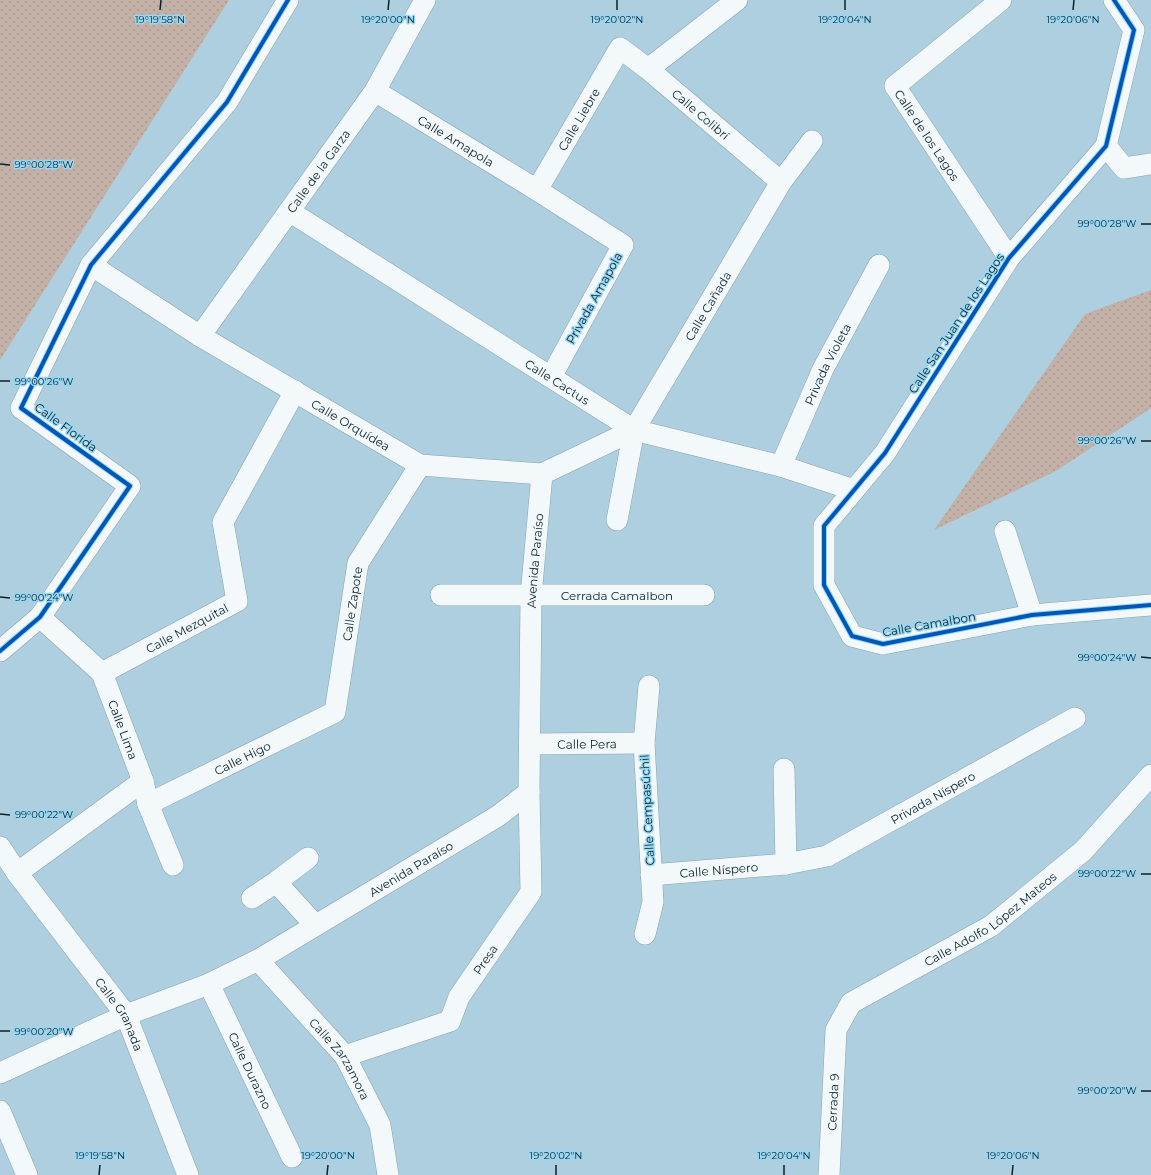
<svg xmlns="http://www.w3.org/2000/svg" width="1151" height="1175" viewBox="0 0 1151 1175" font-family="Montserrat,sans-serif">
<style>
.grass{fill:url(#grass-dots)}
.lines{fill:none;stroke-linecap:round;stroke-linejoin:round}
.street-casing{stroke:#88a3af;stroke-width:22}
.street{stroke:#f3f8fa;stroke-width:21}
.cycleway-casing{stroke:#99d7f3;stroke-width:6}
.cycleway{stroke:#0057b8;stroke-width:4}
.ticks{fill:none;stroke:#09232d;stroke-width:1.5}
.labels{text-anchor:middle;dominant-baseline:central;stroke-width:3;stroke-linejoin:round;paint-order:stroke}
.street-label{font-size:12px;fill:#09232d;stroke:#99d7f3}
.ticks-label{font-size:10px;text-anchor:middle;fill:#09232d;stroke:#99d7f3;stroke-width:3;stroke-linejoin:round;paint-order:stroke}
</style>
<defs>
<pattern id="grass-dots" width="8" height="8" patternUnits="userSpaceOnUse"><rect width="8" height="8" fill="#c3b0a6"/><path d="M2 2h.1M6 6h.1" fill="none" stroke="#a6978f" stroke-width="1.8" stroke-linecap="round"/></pattern>
</defs>
<rect width="100%" height="100%" fill="#adcfdf"/>
<!-- grass -->
<g class="grass">
<path d="M0,0H229L0,360Z"/>
<path d="M1151,290V408L1056,471L934,530L1085,314Z"/>
</g>
<g class="lines">
<!-- street casing -->
<g class="street-casing">
<g id="street">
<path id="s1" d="M1001,0L895,86L1009,258"/>
<path d="M1114,0L1134,30L1106,146L1009,258L885,453L824,526V585L852,636L883,644L1032,615L1151,605"/>
<path d="M648,69L737,0"/>
<path id="s2" d="M375,91L537,190L623,245L551,377"/>
<path d="M1106,146L1124,168L1151,164"/>
<path id="s3" d="M537,190L620,48L648,69L781,182"/>
<path id="s4" d="M289,211L634,430L781,466L854,490"/>
<path id="s5" d="M91,265L200,336L420,465L542,474L634,430"/>
<path id="s6" d="M200,336L375,91L425,0"/>
<path id="s7" d="M781,466L823,369L879,265"/>
<path id="s8" d="M617,520L634,430L781,182L812,141"/>
<path d="M1005,531L1032,615"/>
<path id="s9" d="M441,595H704"/>
<path id="s10" d="M40,617L102,673L143,781L148,804L173,865"/>
<path d="M0,651L40,617L130,486L21,408L91,265L227,102L288,0"/>
<path id="s11" d="M102,673L237,601L223,522L295,391"/>
<path id="s12" d="M530,744L644,743"/>
<path d="M784,769L786,864"/>
<path id="s13" d="M148,804L335,712L358,563L420,465"/>
<path d="M0,847L17,873L143,781"/>
<path id="s14" d="M17,873L126,1015L188,1175"/>
<path id="s15" d="M651,875L786,864L827,856L1075,718"/>
<path d="M276,882L315,925"/>
<path d="M252,898L276,882L308,858"/>
<path d="M645,934L653,902L644,743L649,686"/>
<path id="s16" d="M258,960L345,1056L380,1125L388,1175"/>
<path id="s17" d="M209,984L292,1157"/>
<path id="s18" d="M345,1056L450,1021L459,997L531,892L529,792L531,596L542,474"/>
<path id="s19" d="M0,1073L126,1015L209,984L258,960L498,816L529,792"/>
<path d="M0,1111L27,1175"/>
<path id="s20" d="M829,1175L836,1030L851,1003L991,926L1083,851L1151,775"/>
</g>
</g>
<!-- street -->
<use href="#street" class="street"/>
<!-- cycleway casing -->
<g class="cycleway-casing">
<g id="cycleway">
<path d="M1114,0L1134,30L1106,146L1009,258L885,453L824,526V585L852,636L883,644L1032,615L1151,605"/>
<path d="M0,651L40,617L130,486L21,408L91,265L227,102L288,0"/>
</g>
</g>
<!-- cycleway -->
<use href="#cycleway" class="cycleway"/>
</g>
<!-- ticks -->
<path class="ticks" d="M160,10L161,0M388,10L389,0M617,10V0M845,10V0M1073,10L1074,0M0,164L10,165M1141,224H1151M0,381H10M1141,441H1151M0,597L10,598M1141,657L1151,658M0,814L10,815M1141,874H1151M0,1031H10M1141,1091H1151M99,1175L100,1165M327,1175L328,1165M556,1175V1165M784,1175V1165M1012,1175L1013,1165"/>
<g class="labels">
<!-- street labels -->
<g class="street-label">
<text stroke="none"><textPath href="#s3" startOffset="269">Calle Colibrí</textPath></text>
<text stroke="none"><textPath href="#s3" startOffset="82">Calle Liebre</textPath></text>
<text stroke="none"><textPath href="#s1" startOffset="195">Calle de los Lagos</textPath></text>
<text stroke="none"><textPath href="#s2" startOffset="95">Calle Amapola</textPath></text>
<text stroke="none"><textPath href="#s6" startOffset="203">Calle de la Garza</textPath></text>
<text transform="translate(594 298) rotate(-61)">Privada Amapola</text>
<text stroke="none"><textPath href="#s8" startOffset="236">Calle Cañada</textPath></text>
<text transform="translate(956 323) rotate(-57)">Calle San Juan de los Lagos</text>
<text stroke="none"><textPath href="#s7" startOffset="112">Privada Violeta</textPath></text>
<text stroke="none"><textPath href="#s4" startOffset="318">Calle Cactus</textPath></text>
<text stroke="none"><textPath href="#s5" startOffset="305">Calle Orquídea</textPath></text>
<text transform="translate(66 427) rotate(36)">Calle Florida</text>
<text stroke="none"><textPath href="#s18" startOffset="595">Avenida Paraíso</textPath></text>
<text stroke="none"><textPath href="#s9" startOffset="176">Cerrada Camalbon</textPath></text>
<text stroke="none"><textPath href="#s13" startOffset="318">Calle Zapote</textPath></text>
<text transform="translate(929 624) rotate(-10)">Calle Camalbon</text>
<text stroke="none"><textPath href="#s11" startOffset="96">Calle Mezquital</textPath></text>
<text stroke="none"><textPath href="#s10" startOffset="144">Calle Lima</textPath></text>
<text stroke="none"><textPath href="#s12" startOffset="57">Calle Pera</textPath></text>
<text stroke="none"><textPath href="#s13" startOffset="105">Calle Higo</textPath></text>
<text stroke="none"><textPath href="#s15" startOffset="298">Privada Níspero</textPath></text>
<text transform="translate(647 810) rotate(-93)">Calle Cempasúchil</text>
<text stroke="none"><textPath href="#s19" startOffset="460">Avenida Paraíso</textPath></text>
<text stroke="none"><textPath href="#s15" startOffset="68">Calle Níspero</textPath></text>
<text stroke="none"><textPath href="#s20" startOffset="339">Calle Adolfo López Mateos</textPath></text>
<text stroke="none"><textPath href="#s18" startOffset="182">Presa</textPath></text>
<text stroke="none"><textPath href="#s14" startOffset="175">Calle Granada</textPath></text>
<text stroke="none"><textPath href="#s16" startOffset="129">Calle Zarzamora</textPath></text>
<text stroke="none"><textPath href="#s17" startOffset="96">Calle Durazno</textPath></text>
<text stroke="none"><textPath href="#s20" startOffset="73">Cerrada 9</textPath></text>
</g>
</g>
<g class="ticks-label">
<text x="160" y="23">19°19'58"N</text>
<text x="388" y="23">19°20'00"N</text>
<text x="617" y="23">19°20'02"N</text>
<text x="845" y="23">19°20'04"N</text>
<text x="1073" y="23">19°20'06"N</text>
<text x="44" y="168">99°00'28"W</text>
<text x="1107" y="227">99°00'28"W</text>
<text x="44" y="385">99°00'26"W</text>
<text x="1107" y="444">99°00'26"W</text>
<text x="44" y="601">99°00'24"W</text>
<text x="1107" y="661">99°00'24"W</text>
<text x="44" y="818">99°00'22"W</text>
<text x="1107" y="877">99°00'22"W</text>
<text x="44" y="1035">99°00'20"W</text>
<text x="1107" y="1094">99°00'20"W</text>
<text x="100" y="1159">19°19'58"N</text>
<text x="328" y="1159">19°20'00"N</text>
<text x="556" y="1159">19°20'02"N</text>
<text x="784" y="1159">19°20'04"N</text>
<text x="1013" y="1159">19°20'06"N</text>
</g>
</svg>
